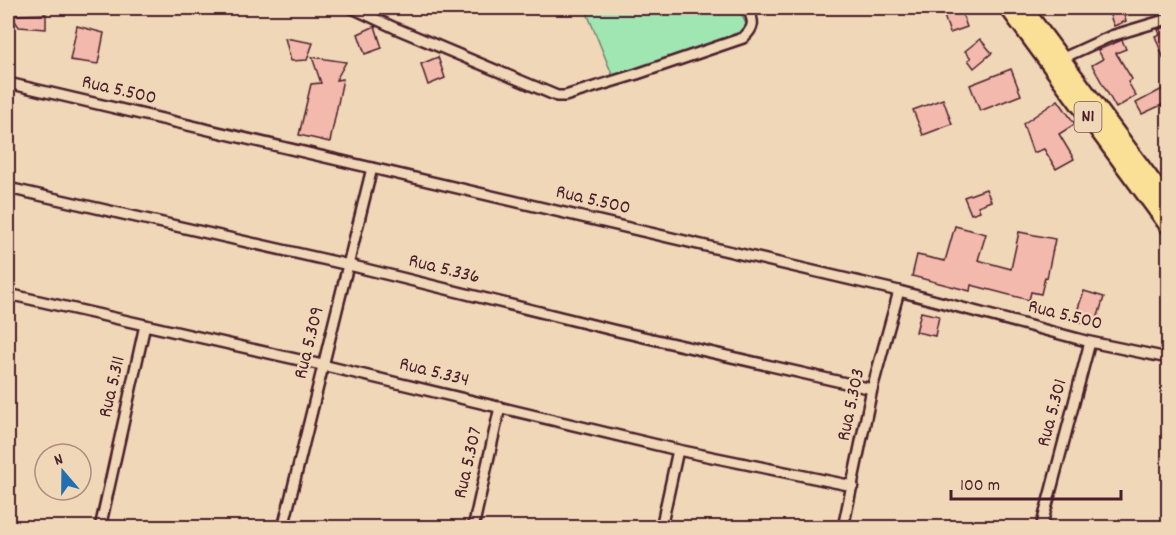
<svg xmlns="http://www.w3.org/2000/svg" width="1176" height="535" viewBox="0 0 1176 535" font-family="Dekko,sans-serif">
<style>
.green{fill:#9fe6b3;stroke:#74826f;stroke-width:1.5}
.building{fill:#f3b9ad;stroke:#4a1f2b;stroke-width:1.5}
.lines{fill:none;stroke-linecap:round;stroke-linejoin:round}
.minor-casing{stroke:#4a1f2b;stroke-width:14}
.trunk-casing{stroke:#4a1f2b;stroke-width:20}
.minor{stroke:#efd7b7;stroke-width:9}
.trunk{stroke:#fadf96;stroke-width:15}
.labels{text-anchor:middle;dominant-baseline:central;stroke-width:4.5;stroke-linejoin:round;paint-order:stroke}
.shield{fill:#efd7b7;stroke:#7c5655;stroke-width:1.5}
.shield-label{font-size:18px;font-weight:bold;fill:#4a1f2b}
.street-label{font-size:20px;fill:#4a1f2b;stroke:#efd7b7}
</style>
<rect width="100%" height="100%" fill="#efd7b7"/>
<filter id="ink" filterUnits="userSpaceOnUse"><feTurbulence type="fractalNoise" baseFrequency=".0167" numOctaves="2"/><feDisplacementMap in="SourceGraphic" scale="12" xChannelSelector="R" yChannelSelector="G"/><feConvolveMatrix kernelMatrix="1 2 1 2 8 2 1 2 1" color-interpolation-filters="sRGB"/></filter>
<g filter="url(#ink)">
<!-- green -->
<path class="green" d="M585,8H739L748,29L614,79Z"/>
<!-- building -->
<g class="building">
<path d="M956,8H960L967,27L950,33L943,13Z"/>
<path d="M1107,8H1121L1126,21L1114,26Z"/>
<path d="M46,14V29L19,27L11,15Z"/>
<path d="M77,26L104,33L98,64L70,60Z"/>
<path d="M375,26L382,48L365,54L358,34Z"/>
<path d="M1168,26V70L1155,36L1160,34L1158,30Z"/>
<path d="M285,38L313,43L307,60L291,61Z"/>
<path d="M980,39L992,53L974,68L968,60L971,58L965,51Z"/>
<path d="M1122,40L1126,49L1116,53L1132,79L1128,82L1136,96L1116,108L1092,65L1103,59L1098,50Z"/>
<path d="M312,57L346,62L336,80L343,79L330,142L299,135L311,84L321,83Z"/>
<path d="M438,57L445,78L428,85L421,64Z"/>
<path d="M1011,69L1021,95L980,111L970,85Z"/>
<path d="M1168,86V102L1142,114L1136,103Z"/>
<path d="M943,99L952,124L923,135L913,110Z"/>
<path d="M1058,100L1075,124L1059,134L1074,159L1056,169L1044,149L1033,153L1023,124Z"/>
<path d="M986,189L991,201L978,206L980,211L971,214L964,197Z"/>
<path d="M955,226L986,234L978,260L1011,269L1019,232L1055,239L1047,278L1045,277L1041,294L1031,292L1029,300L971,285L970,291L912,276L917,255L945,261Z"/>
<path d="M1084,291L1104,297L1095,326L1074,320Z"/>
<path d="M921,312L939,316L935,336L916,332Z"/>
</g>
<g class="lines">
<!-- minor casing -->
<g class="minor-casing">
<g id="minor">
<path d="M352,8L395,28L557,96H565L637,74L743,38C755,27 754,22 748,8"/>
<path d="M1063,58L1111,36L1168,19"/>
<path d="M8,83L899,291L1090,342L1168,358"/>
<path d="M8,188L349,265L613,330L872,389"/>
<path d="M8,294L322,365L678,450L853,486"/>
<path d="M100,528L145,325"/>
<path d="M283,528L372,168"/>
<path d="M473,528L500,407"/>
<path d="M661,528L678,450"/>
<path d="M843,528L872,389L899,291"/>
<path d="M1041,528L1090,342"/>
</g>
</g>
<!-- trunk casing -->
<g class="trunk-casing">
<g id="trunk">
<path d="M1008,8L1168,226"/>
<path d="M1024,8L1168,202"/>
</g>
</g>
<!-- minor -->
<use href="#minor" class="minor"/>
<!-- trunk -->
<use href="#trunk" class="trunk"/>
</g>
</g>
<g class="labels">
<!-- shield labels -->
<rect class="shield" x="1074.5" y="102" width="27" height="30" rx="4.5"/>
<g class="shield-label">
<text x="1088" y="117">N1</text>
</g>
<!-- street labels -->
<g class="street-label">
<text transform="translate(119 91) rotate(13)">Rua 5.500</text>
<text transform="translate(593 201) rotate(13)">Rua 5.500</text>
<text transform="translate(444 270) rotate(14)">Rua 5.336</text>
<text transform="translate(1065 316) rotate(14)">Rua 5.500</text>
<text transform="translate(310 343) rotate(-76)">Rua 5.309</text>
<text transform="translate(434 373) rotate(14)">Rua 5.334</text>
<text transform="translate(113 387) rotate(-77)">Rua 5.311</text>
<text transform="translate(852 405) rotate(-78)">Rua 5.303</text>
<text transform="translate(1053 413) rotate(-75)">Rua 5.301</text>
<text transform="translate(469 463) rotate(-77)">Rua 5.307</text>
</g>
</g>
<!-- margin -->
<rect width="1176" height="535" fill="none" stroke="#efd7b7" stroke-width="30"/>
<rect x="15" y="15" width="1146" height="505" fill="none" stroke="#4a1f2b" stroke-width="2" filter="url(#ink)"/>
<!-- north arrow -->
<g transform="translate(63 472) rotate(340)"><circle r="28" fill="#efd7b7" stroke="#ad8d7f" stroke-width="1.5"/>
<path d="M0-4.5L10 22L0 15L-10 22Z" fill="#1f6fb2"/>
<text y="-9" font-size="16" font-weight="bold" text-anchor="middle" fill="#4a1f2b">N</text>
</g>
<!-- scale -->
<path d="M951 490v9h170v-9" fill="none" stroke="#4a1f2b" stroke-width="3"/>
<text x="960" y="490" font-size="18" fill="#4a1f2b" stroke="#efd7b7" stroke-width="4.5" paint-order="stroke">100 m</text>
</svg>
